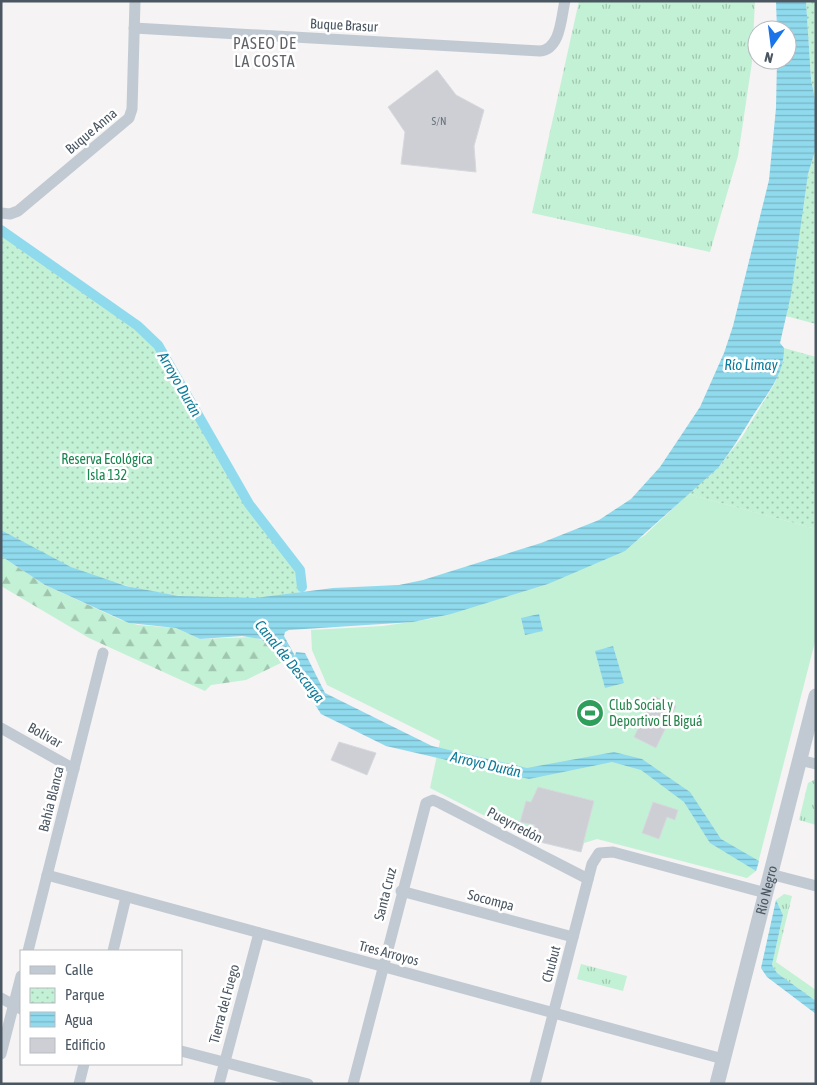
<svg xmlns="http://www.w3.org/2000/svg" width="817" height="1085" viewBox="0 0 817 1085" font-family="'Asap Condensed',sans-serif">
<style>
.grass{fill:url(#grass-tufts)}
.forest{fill:url(#forest-firs)}
.park{fill:url(#park-dots)}
.pitch{fill:#c3f1d5}
.water{fill:url(#water-rules)}
.lines{fill:none;stroke-linecap:round;stroke-linejoin:round}
.canal{stroke:#90daee;stroke-width:10}
.building{fill:#cdcfd5;stroke:#d7d9de}
.minor{stroke:#c1cad2;stroke-width:11}
.tertiary{stroke:#c1cad2;stroke-width:15}
.labels{text-anchor:middle;dominant-baseline:central;stroke-width:5;stroke-linejoin:round;paint-order:stroke}
.number-label{font-size:11px;fill:#6b747e}
.street-label{font-size:14px;fill:#4a5661;stroke:#fff}
.park-label{font-size:14px;fill:#17864f;stroke:#fff}
.leisure-label{font-size:14px;fill:#27864d;stroke:#fff;text-anchor:start}
.water-label{font-size:15px;font-style:italic;fill:#0c7c9b;stroke:#fff}
.quarter-label{font-size:16px;letter-spacing:1px;fill:#5f6368;stroke:#fff}
</style>
<defs>
<pattern id="grass-tufts" width="24" height="20" patternUnits="userSpaceOnUse" patternTransform="scale(1.25)"><rect width="24" height="20" fill="#c3f1d5"/><path d="M3 7l-1-3M5 7V3M7 7l1-3M15 17l-1-3M17 17v-4M19 17l1-3" fill="none" stroke="#a0c6b0"/></pattern>
<pattern id="forest-firs" width="22" height="20" patternUnits="userSpaceOnUse" patternTransform="scale(1.25)"><rect width="22" height="20" fill="#c3f1d5"/><path d="M5 1l3.5 6h-7zM16 11l3.5 6h-7z" fill="#a0c6b0"/></pattern>
<pattern id="park-dots" width="8" height="8" patternUnits="userSpaceOnUse" patternTransform="scale(1.25)"><rect width="8" height="8" fill="#c3f1d5"/><path d="M2 2h.1M6 6h.1" fill="none" stroke="#a0c6b0" stroke-width="1.8" stroke-linecap="round"/></pattern>
<pattern id="water-rules" width="6" height="5" patternUnits="userSpaceOnUse" patternTransform="scale(1.25)"><rect width="6" height="5" fill="#90daee"/><path d="M0 2.5h6" fill="none" stroke="#78b4c4"/></pattern>
</defs>
<rect width="100%" height="100%" fill="#f5f3f3"/>
<!-- grass -->
<g class="grass">
<path d="M579,1H755L752,62L738,156L710,252L532,213Z"/>
<path d="M816,779V825L799,820L808,783Z"/>
<path d="M784,894L792,896L776,962L816,990V1001L777,973L772,965L783,915L776,900Z"/>
<path d="M581,964L627,976L623,991L577,979Z"/>
</g>
<!-- forest -->
<path class="forest" d="M1,556L45,585L121,620L138,625L176,628L200,639L253,637L267,642L287,660L246,680L211,685L205,691L89,638L1,586Z"/>
<!-- park -->
<g class="park">
<path d="M806,1H816V104L811,79Z"/>
<path d="M816,148V324L786,316L808,174Z"/>
<path d="M1,230L138,326L158,345L249,504L300,570L303,582L301,592C233,606 159,598 94,576C61,565 31,546 1,530Z"/>
<path d="M784,348L816,357V529L688,494L718,468L742,437L775,383L783,361Z"/>
</g>
<!-- pitch -->
<path class="pitch" d="M688,494L816,529V638L756,871L747,878L597,839L584,843L581,852L532,840L430,788L440,741L327,685L312,650L311,630L383,626L430,619L548,584L644,536Z"/>
<!-- water -->
<g class="water">
<path d="M776,1H806L811,79L816,104V148L808,174L791,295L780,343L784,348C785,375 765,396 752,417C741,435 731,451 718,468L625,551L548,584L451,614L413,622L289,630L285,632L284,636L295,656L296,652L305,653L325,693L432,746L527,768L614,752L642,759L690,792L721,839L759,861L756,871L710,843L684,802L641,770L612,762L529,779L386,746L321,714L287,660L261,639L242,636L200,639L176,628L129,623L45,585L1,556V530L71,567L126,586L179,596L255,598L333,588L399,585L423,580L541,543L599,520L631,499L660,467L700,407L724,353L733,326L769,180L776,108L777,60H787V30H777Z"/>
<path d="M539,614L543,631L525,635L521,618Z"/>
<path d="M613,646L624,683L605,688L595,651Z"/>
<path d="M776,900L783,915L772,965L777,973L816,1001V1014L767,977L761,968Z"/>
</g>
<g class="lines">
<!-- canal -->
<path class="canal" d="M1,230L138,326L158,345L249,504L300,570L302,587"/>
</g>
<!-- building -->
<g class="building">
<path d="M437,70L456,95L484,110L474,146L476,172L401,164L405,132L388,107Z"/>
<path d="M654,696L676,706L656,748L634,737Z"/>
<path d="M339,742L376,753L367,775L331,760Z"/>
<path d="M538,787L594,801L581,852L532,840L535,825L520,822L526,801L531,802Z"/>
<path d="M653,802L678,810L675,820L667,817L659,839L642,833Z"/>
</g>
<g class="lines">
<!-- minor -->
<g class="minor">
<path d="M134,28L540,51C561,49 561,17 565,1"/>
<path d="M1,213L10,214L18,211L129,118L132,109L135,1"/>
<path d="M1,728L74,769"/>
<path d="M799,760L816,764"/>
<path d="M770,874L816,886"/>
<path d="M47,875L723,1059"/>
<path d="M401,891L573,937"/>
<path d="M28,951L103,653"/>
<path d="M113,951L126,897"/>
<path d="M1,998L21,1009"/>
<path d="M181,1051L308,1084"/>
<path d="M1,1054L21,976"/>
<path d="M79,1084L84,1064"/>
<path d="M219,1084L259,933"/>
<path d="M353,1084L426,803L433,800L440,803L588,879"/>
<path d="M535,1084L592,864L599,853L613,852L766,893"/>
</g>
<!-- tertiary -->
<path class="tertiary" id="s1" d="M717,1084L816,696"/>
</g>
<!-- icons -->
<defs>
<g id="stadium-disc" transform="scale(1.4375)"><circle r="9.5" fill="#2e9e5b" stroke="#fff"/><path d="M0-5a6.5 5 0 1 0 0 10a6.5 5 0 1 0 0-10ZM-3.5-1.8h7v3.6h-7Z" fill="#fff"/></g>
</defs>
<g fill-rule="evenodd">
<use href="#stadium-disc" x="590" y="713"/>
</g>
<g class="labels">
<!-- number labels -->
<g class="number-label">
<text x="439" y="121">S/N</text>
</g>
<!-- street labels -->
<g class="street-label">
<text transform="translate(344 25) rotate(3)">Buque Brasur</text>
<text transform="translate(91 131) rotate(-40)">Buque Anna</text>
<text transform="translate(45 735) rotate(29)">Bolívar</text>
<text transform="translate(51 799) rotate(-76)">Bahía Blanca</text>
<text transform="translate(515 825) rotate(28)">Pueyrredón</text>
<text stroke="none"><textPath href="#s1" startOffset="200">Río Negro</textPath></text>
<text transform="translate(385 894) rotate(-76)">Santa Cruz</text>
<text transform="translate(491 900) rotate(15)">Socompa</text>
<text transform="translate(389 953) rotate(15)">Tres Arroyos</text>
<text transform="translate(551 964) rotate(-75)">Chubut</text>
<text transform="translate(224 1004) rotate(-75)">Tierra del Fuego</text>
</g>
<!-- park labels -->
<g class="park-label">
<text x="107" y="459">Reserva Ecológica<tspan x="107" dy="16">Isla 132</tspan></text>
</g>
<!-- leisure labels -->
<g class="leisure-label">
<text x="609" y="705">Club Social y<tspan x="609" dy="16">Deportivo El Biguá</tspan></text>
</g>
<!-- water labels -->
<g class="water-label">
<text x="751" y="364">Río Limay</text>
<text transform="translate(180 384) rotate(60)">Arroyo Durán</text>
<text transform="translate(290 661) rotate(51)">Canal de Descarga</text>
<text transform="translate(486 764) rotate(13)">Arroyo Durán</text>
</g>
<!-- quarter labels -->
<g class="quarter-label">
<text x="265" y="43">PASEO DE<tspan x="265" dy="18">LA COSTA</tspan></text>
</g>
</g>
<!-- border -->
<rect width="817" height="1085" fill="none" stroke="#4a5661" stroke-width="5"/>
<!-- legend -->
<rect x="20" y="950" width="162" height="115" fill="#ffffff" stroke="#b7bbc0"/>
<rect x="30" y="966" width="25" height="8" fill="#c1cad2" stroke="#b7bbc0"/>
<text x="65" y="975" font-size="15" fill="#4a5661">Calle</text>
<rect x="30" y="988" width="25" height="15" fill="url(#park-dots)" stroke="#b7bbc0"/>
<text x="65" y="1000" font-size="15" fill="#4a5661">Parque</text>
<rect x="30" y="1012" width="25" height="15" fill="url(#water-rules)" stroke="#b7bbc0"/>
<text x="65" y="1025" font-size="15" fill="#4a5661">Agua</text>
<rect x="30" y="1038" width="25" height="15" fill="#cdcfd5" stroke="#b7bbc0"/>
<text x="65" y="1050" font-size="15" fill="#4a5661">Edificio</text>
<!-- north arrow -->
<g transform="translate(772 45) rotate(194)"><circle r="24" fill="#ffffff" stroke="#b7bbc0"/>
<path d="M0-4L9 19L0 12L-9 19Z" fill="#1a73e8"/>
<text y="-8" font-size="14" font-weight="bold" text-anchor="middle" fill="#4a5661">N</text>
</g>
</svg>
